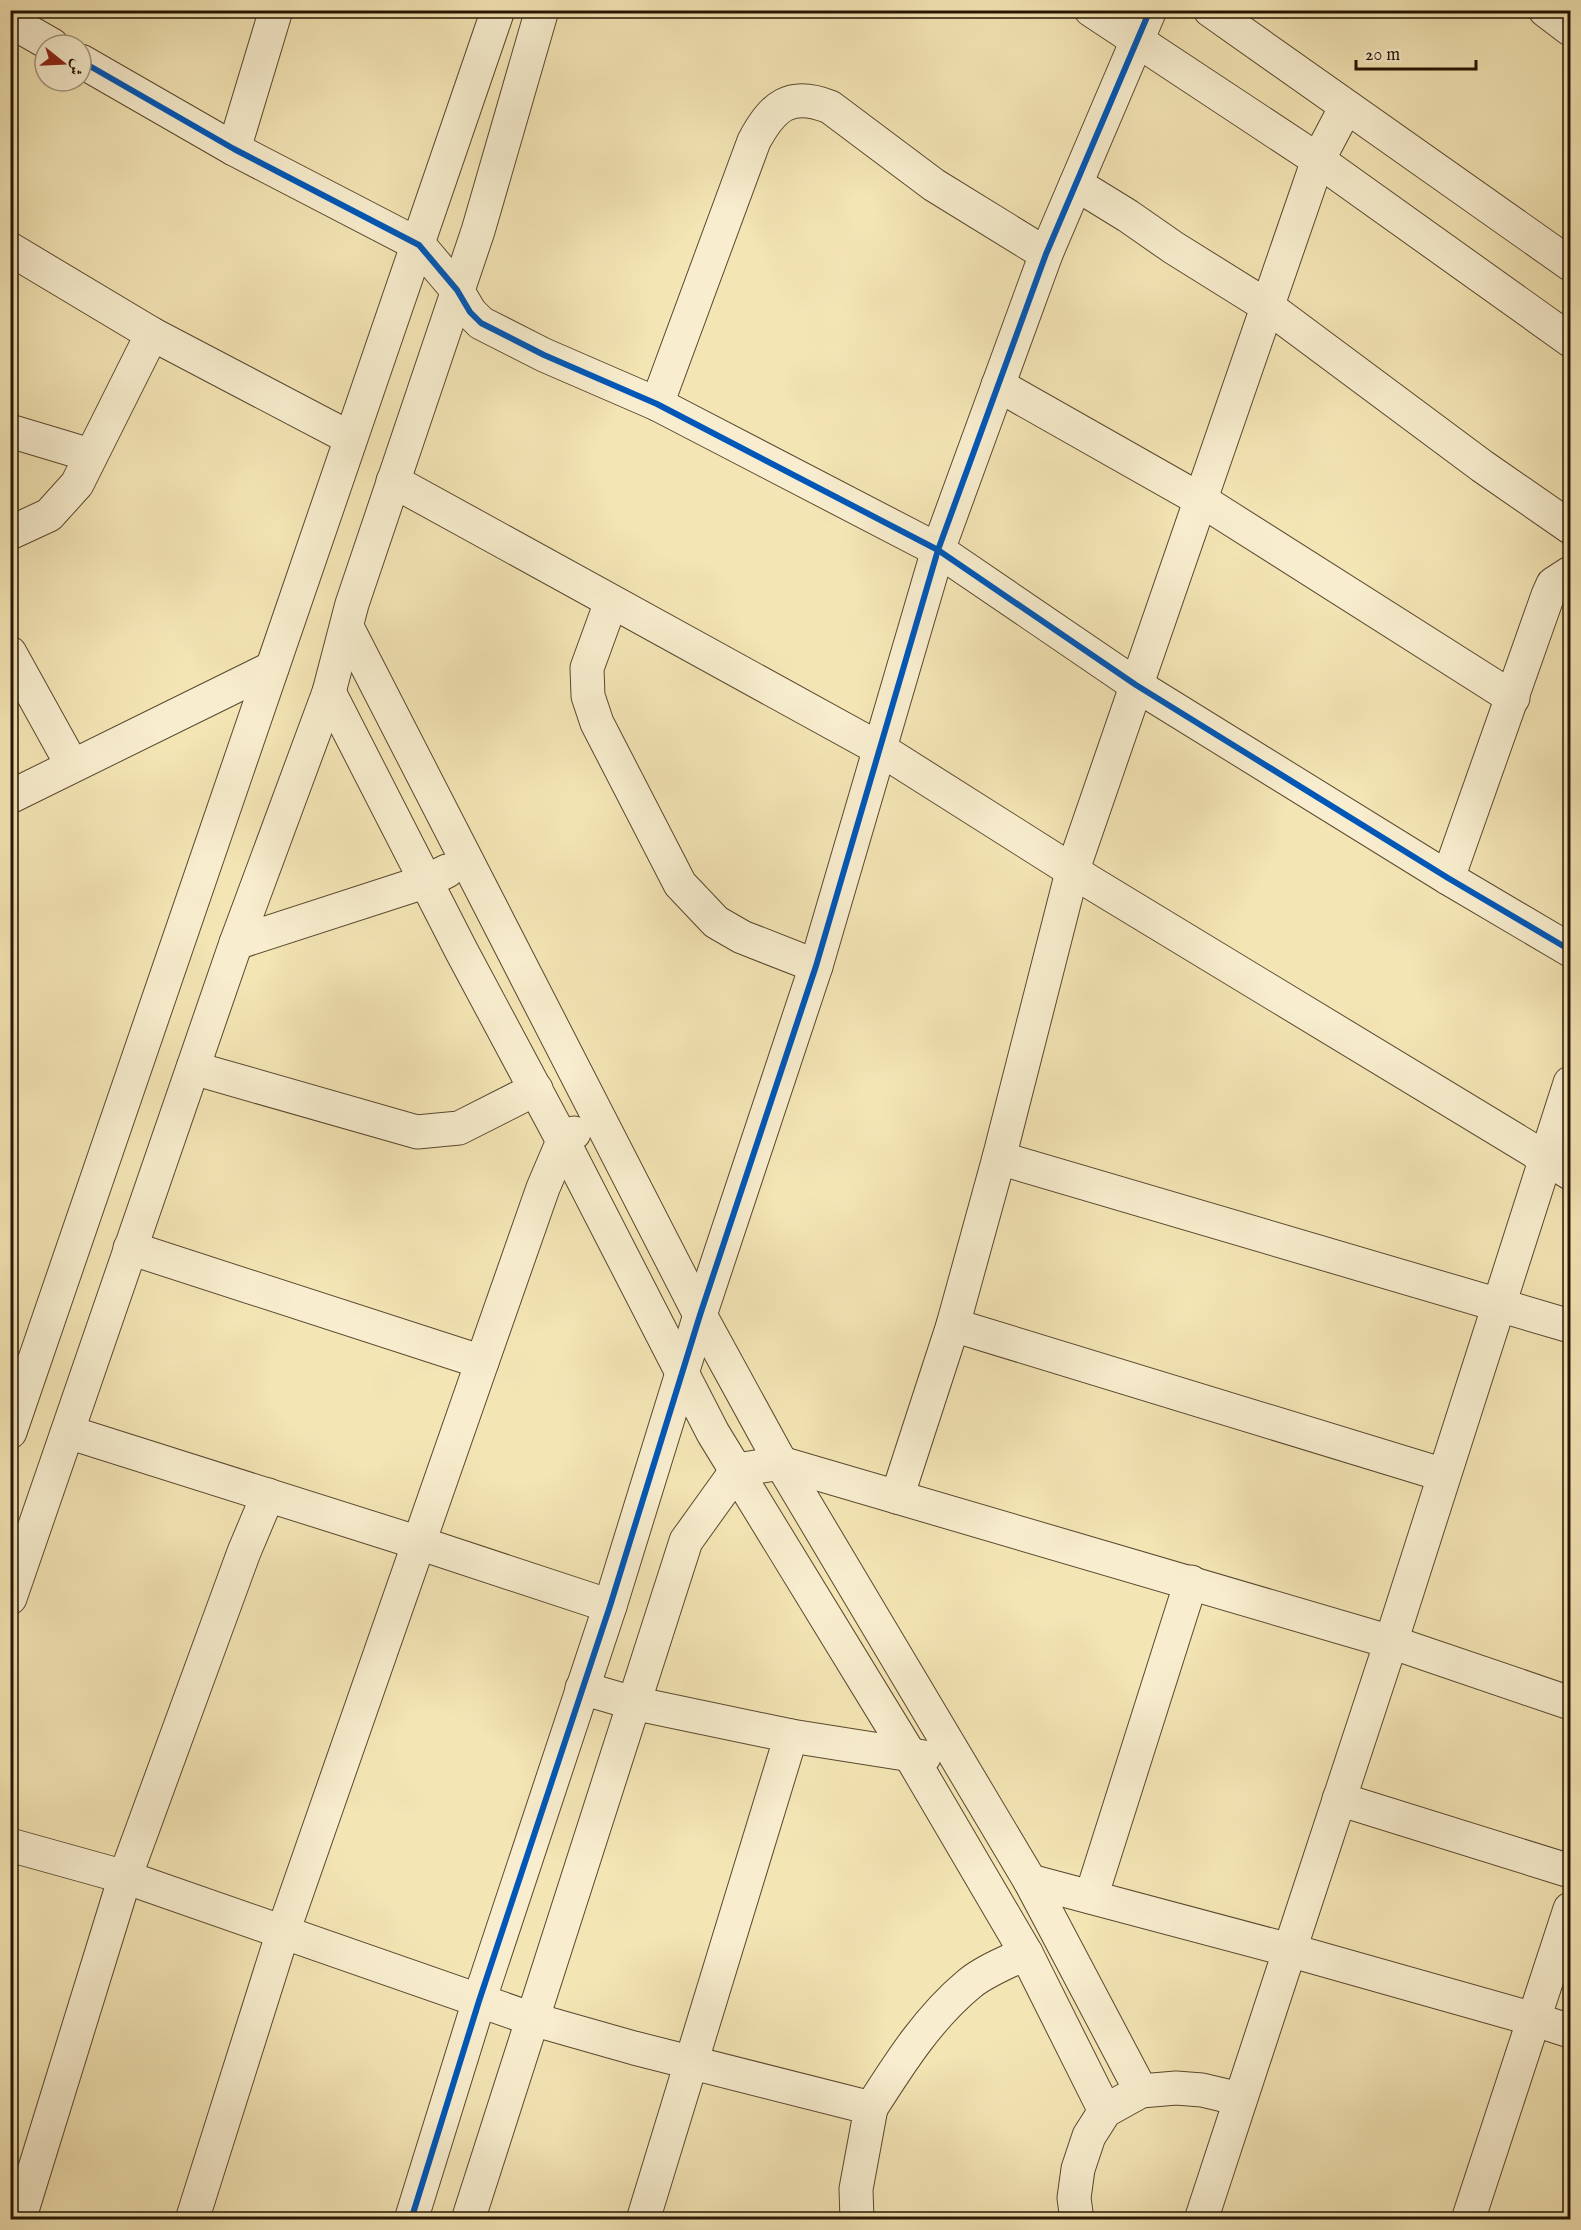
<svg xmlns="http://www.w3.org/2000/svg" width="1581" height="2230" viewBox="0 0 1581 2230" font-family="'IM FELL English',Amiri,serif">
<style>
.lines{fill:none;stroke-linecap:round;stroke-linejoin:round}
.minor-casing{stroke:#59482e;stroke-width:35}
.minor{stroke:#f8eecf;stroke-width:33}
.cycleway-casing{stroke:#f8eecf;stroke-width:10}
.cycleway{stroke:#0057b8;stroke-width:6}
</style>
<rect width="100%" height="100%" fill="#f4e5b5"/>
<filter id="stains"><feTurbulence type="fractalNoise" baseFrequency=".00333" numOctaves="4"/><feColorMatrix values="0 0 0 0 .2 0 0 0 0 .09 0 0 0 0 .02 0 0 0 .5 -.17"/></filter>
<radialGradient id="worn" r=".72"><stop offset=".6" stop-color="#630" stop-opacity="0"/><stop offset="1" stop-color="#630" stop-opacity=".3"/></radialGradient>
<g class="lines">
<!-- minor casing -->
<g class="minor-casing">
<g id="minor">
<path d="M1091,10L1318,160L1570,340"/>
<path d="M1210,10L1570,264"/>
<path d="M1545,10L1570,29"/>
<path d="M10,21L52,45"/>
<path d="M81,61L234,149L419,245L457,290L470,312L481,323L544,355L657,404L938,550L1136,685L1448,878L1570,950"/>
<path d="M234,149L276,10"/>
<path d="M1076,184L1128,216L1174,248L1267,306L1482,466L1570,527"/>
<path d="M10,249L152,334L350,438"/>
<path d="M998,385L1201,500L1513,698"/>
<path d="M657,404L754,141C773,106 790,91 830,107L934,185L1046,254"/>
<path d="M10,431L90,455"/>
<path d="M393,481L880,749L1090,882L1570,1173"/>
<path d="M10,533L49,515L77,484L152,334"/>
<path d="M611,602L587,668L588,696L597,723L680,884L716,922L742,937L816,966"/>
<path d="M347,627L700,1315L781,1463L1030,1881L1141,2091"/>
<path d="M10,653L72,765"/>
<path d="M329,692L462,952L563,1141L713,1433L910,1755L1026,1953L1105,2111"/>
<path d="M10,797L272,668"/>
<path d="M1448,878L1548,595L1553,584L1570,573"/>
<path d="M236,943L427,881L447,871"/>
<path d="M193,1068L417,1132L459,1128L536,1089"/>
<path d="M999,1158L1570,1326"/>
<path d="M130,1248L482,1362"/>
<path d="M953,1325L1444,1475"/>
<path d="M10,1432L498,10"/>
<path d="M68,1432L419,1543L610,1606"/>
<path d="M897,1497L953,1325L999,1158L1072,872L1318,160L1346,107"/>
<path d="M10,1598L236,943L329,692L352,604L478,231L542,10"/>
<path d="M582,1688L633,1703L791,1736"/>
<path d="M1339,1799L1570,1871"/>
<path d="M10,1845L125,1877L532,2019L634,2048L871,2108C899,2064 928,2018 969,1984C984,1971 1008,1962 1026,1953"/>
<path d="M1030,1881L1289,1950L1533,2019L1570,2031"/>
<path d="M1091,1897L1191,1582"/>
<path d="M19,2220L125,1877L244,1552L268,1495"/>
<path d="M192,2220L283,1932L482,1362L543,1188L563,1141L574,1133"/>
<path d="M411,2220L479,2001L610,1606L700,1315L816,966L938,550L1046,254L1150,10"/>
<path d="M468,2220L686,1541L737,1470L781,1463L1391,1642L1570,1703"/>
<path d="M643,2220L791,1736L924,1757"/>
<path d="M857,2220L856,2189L871,2108"/>
<path d="M1077,2220L1074,2198L1078,2169L1089,2136L1105,2111L1141,2091L1176,2088L1202,2090L1240,2099"/>
<path d="M1201,2220L1391,1642L1570,1083"/>
<path d="M1468,2220L1570,1909"/>
</g>
</g>
<!-- minor -->
<use href="#minor" class="minor"/>
<!-- cycleway casing -->
<g class="cycleway-casing">
<g id="cycleway">
<path d="M81,61L234,149L419,245L457,290L470,312L481,323L544,355L657,404L938,550L1136,685L1448,878L1570,950"/>
<path d="M411,2220L479,2001L610,1606L700,1315L816,966L938,550L1046,254L1150,10"/>
</g>
</g>
<!-- cycleway -->
<use href="#cycleway" class="cycleway"/>
</g>
<!-- margin -->
<rect width="1581" height="2230" fill="none" stroke="#f4e5b5" stroke-width="36"/>
<rect x="12" y="12" width="1557" height="2206" fill="none" stroke="#251401" stroke-width="3"/>
<rect x="18" y="18" width="1545" height="2194" fill="none" stroke="#251401" stroke-width="1.5"/>
<!-- north arrow -->
<g transform="translate(63 63) rotate(108)"><circle r="28" fill="#f8eecf" stroke="#a4977d" stroke-width="1.5"/>
<path d="M0-4.5L10 22L0 15L-10 22Z" fill="#8f2418"/>
<text y="-9" font-size="16" font-weight="bold" text-anchor="middle" fill="#251401">ش</text>
</g>
<!-- scale -->
<path d="M1356 60v9h120v-9" fill="none" stroke="#251401" stroke-width="3"/>
<text x="1365" y="60" font-size="18" fill="#251401" stroke="#f8eecf" stroke-width="4.5" paint-order="stroke">20 m</text>
<rect width="100%" height="100%" filter="url(#stains)"/>
<rect width="100%" height="100%" fill="url(#worn)"/>
</svg>
